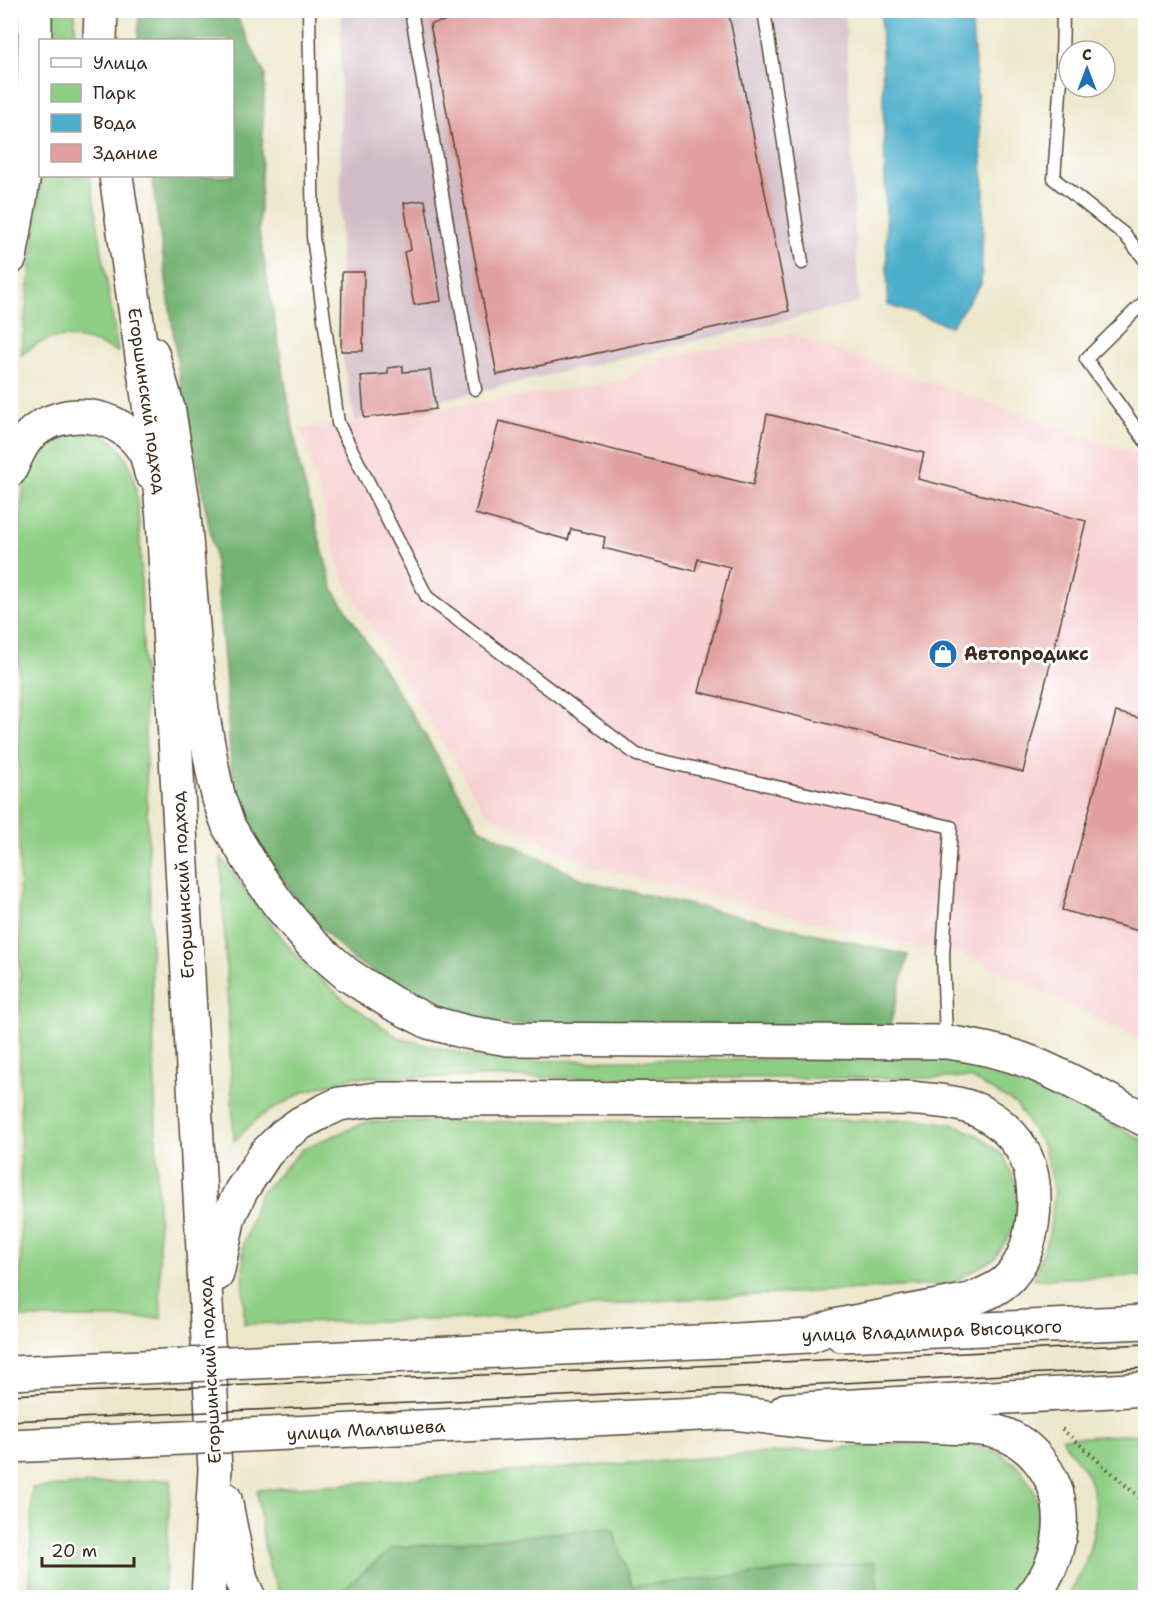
<svg xmlns="http://www.w3.org/2000/svg" width="1156" height="1608" viewBox="0 0 1156 1608" font-family="'Shantell Sans',sans-serif">
<style>
.built{fill:#f7cfd2}
.industrial{fill:#d2bdc6}
.green{fill:#8fcf85;stroke:#657c52;stroke-width:1.5}
.forest{fill:#73b272;stroke:#576e48;stroke-width:1.5}
.water{fill:#4caecb;stroke:#446c74;stroke-width:1.5}
.building{fill:#e1a09f}
.lines{fill:none;stroke-linecap:round;stroke-linejoin:round}
.lane-casing{stroke:#564638;stroke-width:15}
.secondary-casing{stroke:#564638;stroke-width:36}
.primary-casing{stroke:#564638;stroke-width:36}
.path{stroke:#564638;stroke-width:4;stroke-dasharray:1.5 4.5;stroke-linecap:butt}
.lane{stroke:#fff;stroke-width:12}
.secondary{stroke:#fff;stroke-width:33}
.primary{stroke:#fff;stroke-width:33}
.tram{stroke:#3b2a1e;stroke-width:1.5}
.primary-bridge-casing{stroke:#564638;stroke-width:36;stroke-linecap:butt}
.primary-bridge{stroke:#fff;stroke-width:33}
.labels{text-anchor:middle;dominant-baseline:central;stroke-width:6;stroke-linejoin:round;paint-order:stroke}
.street-label{font-size:18px;fill:#3b2a1e;stroke:#fff}
.poi-label{font-size:18px;font-weight:bold;fill:#3b2a1e;stroke:#fff;text-anchor:start}
</style>
<rect width="100%" height="100%" fill="#fff"/>
<filter id="ink" filterUnits="userSpaceOnUse"><feTurbulence type="fractalNoise" baseFrequency=".0167" numOctaves="2"/><feDisplacementMap in="SourceGraphic" scale="12" xChannelSelector="R" yChannelSelector="G"/><feConvolveMatrix kernelMatrix="1 2 1 2 8 2 1 2 1" color-interpolation-filters="sRGB"/></filter>
<filter id="wash" filterUnits="userSpaceOnUse"><feTurbulence type="fractalNoise" baseFrequency=".008" numOctaves="4" result="noise"/><feDisplacementMap in="SourceGraphic" scale="24" xChannelSelector="R" yChannelSelector="G"/><feGaussianBlur stdDeviation="1.35" result="paint"/><feColorMatrix in="noise" values="0 0 0 0 0 0 0 0 0 0 0 0 0 0 0 0 0 1.4 0 .05"/><feComposite in="paint" operator="in"/></filter>
<g filter="url(#wash)">
<rect width="100%" height="100%" fill="#ece7cb"/>
<!-- built -->
<path class="built" d="M791,334L1145,457V1042L962,953L943,954L598,868L547,845L485,812L344,581L301,429L622,381L653,360Z"/>
<!-- industrial -->
<path class="industrial" d="M341,11H845L859,303L355,420L340,345Z"/>
<!-- green -->
<g class="green">
<rect x="53" y="11" width="22" height="29"/>
<path d="M41,176H90L118,352C94,341 67,331 41,342C34,345 27,351 21,355Z"/>
<path d="M67,430C74,430 83,429 90,430C141,444 136,498 140,540L161,1318H21L18,537C22,506 21,460 50,439C55,435 61,433 67,430Z"/>
<path d="M221,858L296,956L343,999L399,1038L493,1061L961,1058L1049,1090L1145,1142V1276L1034,1279L1049,1234L1055,1192L1043,1146L1016,1104L971,1078L354,1077L303,1092L259,1117L234,1141Z"/>
<path d="M924,1120L956,1125L979,1136L1004,1156L1019,1191L1014,1228L994,1259L950,1284L652,1301L476,1319L244,1324L243,1247L259,1195L303,1149L366,1122Z"/>
<path d="M1145,1434V1590L1133,1597H1067C1089,1565 1107,1511 1086,1473C1079,1461 1069,1450 1062,1438Z"/>
<path d="M923,1442L968,1443L1000,1453L1020,1468L1032,1487L1041,1511V1543L1030,1570L1012,1591L998,1597H879L874,1562L632,1586L612,1528L393,1548L334,1597H282C264,1569 261,1523 257,1490Z"/>
<path d="M171,1479L164,1597H30L32,1488Z"/>
</g>
<!-- forest -->
<g class="forest">
<path d="M139,11H234L265,75L259,232L300,468L333,589L425,735L479,828L586,881L908,955L889,1029L509,1025L479,1020L438,1006L353,960L302,908L260,847L240,811L231,769L225,669L214,551L179,374L152,176H232V40H138Z"/>
<path d="M612,1528L632,1586L875,1562L879,1597H334L393,1548Z"/>
</g>
<!-- water -->
<path class="water" d="M881,11H971L984,189L981,284L951,326L888,305Z"/>
<g id="blocks">
<!-- building -->
<g class="building">
<path d="M498,10H728L789,311L497,375L430,24Z"/>
<path d="M425,200L441,301L414,305L404,252L411,250L404,203Z"/>
<path d="M342,272H364L363,351H341Z"/>
<path d="M403,366V372L430,370L436,409L364,418L361,376L388,374V368Z"/>
<path d="M767,414L924,453L918,479L1086,521L1023,772L699,692L730,567L698,559L695,571L603,548L605,537L571,529L568,540L475,514L499,421L753,485Z"/>
<path d="M1116,712L1146,720V933L1062,910Z"/>
</g>
</g>
</g>
<g filter="url(#ink)">
<use href="#blocks" fill-opacity="0" stroke="#564638" stroke-width="1.5"/>
<g class="lines">
<!-- lane casing -->
<g class="lane-casing">
<g id="lane">
<path d="M309,10L313,237L338,423L427,597L637,755L951,827L943,954L946,1041"/>
<path d="M411,10L475,389"/>
<path d="M764,10L802,263"/>
<path d="M1063,10L1062,63L1054,179L1125,235L1146,261"/>
<path d="M1146,300L1086,359L1146,442"/>
</g>
</g>
<!-- secondary casing -->
<g class="secondary-casing">
<g id="secondary">
<path d="M152,353L169,412L183,502L195,651L202,711L214,777L219,799L229,827L259,877L280,906L311,943L348,975L392,1003L429,1022L466,1032L508,1039L946,1042C975,1046 1005,1052 1032,1063C1071,1079 1108,1101 1146,1120"/>
<path d="M842,1335L1146,1322"/>
<path d="M786,1410L1146,1389"/>
</g>
</g>
<!-- primary casing -->
<g class="primary-casing">
<g id="primary">
<path d="M100,40L101,10"/>
<path d="M116,176L158,467L163,518L215,1469L208,1598"/>
<path d="M10,258C19,205 29,152 33,98C35,69 35,40 35,10"/>
<path d="M10,470C15,459 20,446 28,437C60,404 121,411 144,451C148,457 149,466 151,473"/>
<path d="M217,1274L229,1216L241,1191L266,1153L284,1135L301,1123L322,1112L339,1104L377,1099L909,1098C935,1101 966,1101 988,1116C1005,1126 1020,1142 1027,1160C1041,1194 1034,1255 1006,1281C996,1290 982,1295 970,1300L864,1320L835,1326L809,1336L719,1341"/>
<path d="M721,1413H733C772,1417 811,1424 851,1425C883,1426 915,1425 947,1427C962,1428 978,1428 993,1431C1030,1439 1058,1476 1060,1513C1062,1544 1051,1574 1031,1598"/>
<path d="M225,1499L241,1580L249,1598"/>
</g>
</g>
<!-- path -->
<path class="path" d="M1062,1429L1146,1503"/>
<!-- lane -->
<use href="#lane" class="lane"/>
<!-- secondary -->
<use href="#secondary" class="secondary"/>
<!-- primary -->
<use href="#primary" class="primary"/>
<!-- tram -->
<g class="tram">
<path d="M10,1395L719,1365L1146,1344"/>
<path d="M10,1421L720,1389L1146,1368"/>
</g>
<!-- primary-bridge casing -->
<g class="primary-bridge-casing">
<g id="primary-bridge">
<path d="M10,1373L719,1341"/>
<path d="M10,1446L721,1413"/>
</g>
</g>
<!-- primary-bridge -->
<use href="#primary-bridge" class="primary-bridge"/>
</g>
</g>
<!-- icons -->
<defs>
<g id="shop-disc" transform="scale(1.5)"><circle r="9.5" fill="#1f6fb2" stroke="#fff"/><path d="M-5-2.5h2.3a2.7 3.5 0 0 1 5.4 0H5L5.5 6h-11ZM-1.5-2.5h3a1.5 2.3 0 0 0-3 0Z" fill="#fff"/></g>
</defs>
<g fill-rule="evenodd">
<use href="#shop-disc" x="943" y="654"/>
</g>
<g class="labels">
<!-- street labels -->
<g class="street-label">
<text transform="translate(147 401) rotate(82)">Егоршинский подход</text>
<text transform="translate(183 885) rotate(-93)">Егоршинский подход</text>
<text transform="translate(932 1331) rotate(-2)">улица Владимира Высоцкого</text>
<text transform="translate(210 1370) rotate(-93)">Егоршинский подход</text>
<text transform="translate(366 1430) rotate(-3)">улица Малышева</text>
</g>
<!-- poi labels -->
<g class="poi-label">
<text x="964" y="654">Автопродикс</text>
</g>
</g>
<!-- margin -->
<rect width="1156" height="1608" fill="none" stroke="#fff" stroke-width="36"/>
<!-- legend -->
<rect x="39" y="39" width="195" height="138" fill="#ffffff" stroke="#b1aaa5" stroke-width="1.5"/>
<rect x="51" y="58" width="30" height="9" fill="#ffffff" stroke="#b1aaa5" stroke-width="1.5"/>
<text x="93" y="69" font-size="18" fill="#3b2a1e">Улица</text>
<rect x="51" y="84" width="30" height="18" fill="#8fcf85" stroke="#b1aaa5" stroke-width="1.5"/>
<text x="93" y="99" font-size="18" fill="#3b2a1e">Парк</text>
<rect x="51" y="114" width="30" height="18" fill="#4caecb" stroke="#b1aaa5" stroke-width="1.5"/>
<text x="93" y="129" font-size="18" fill="#3b2a1e">Вода</text>
<rect x="51" y="144" width="30" height="18" fill="#e1a09f" stroke="#b1aaa5" stroke-width="1.5"/>
<text x="93" y="159" font-size="18" fill="#3b2a1e">Здание</text>
<!-- north arrow -->
<g transform="translate(1087 69)"><circle r="28" fill="#ffffff" stroke="#b1aaa5" stroke-width="1.5"/>
<path d="M0-4.5L10 22L0 15L-10 22Z" fill="#1f6fb2"/>
<text y="-9" font-size="16" font-weight="bold" text-anchor="middle" fill="#3b2a1e">С</text>
</g>
<!-- scale -->
<path d="M42 1557v9h92v-9" fill="none" stroke="#3b2a1e" stroke-width="3"/>
<text x="51" y="1557" font-size="18" fill="#3b2a1e" stroke="#ffffff" stroke-width="4.5" paint-order="stroke">20 m</text>
</svg>
